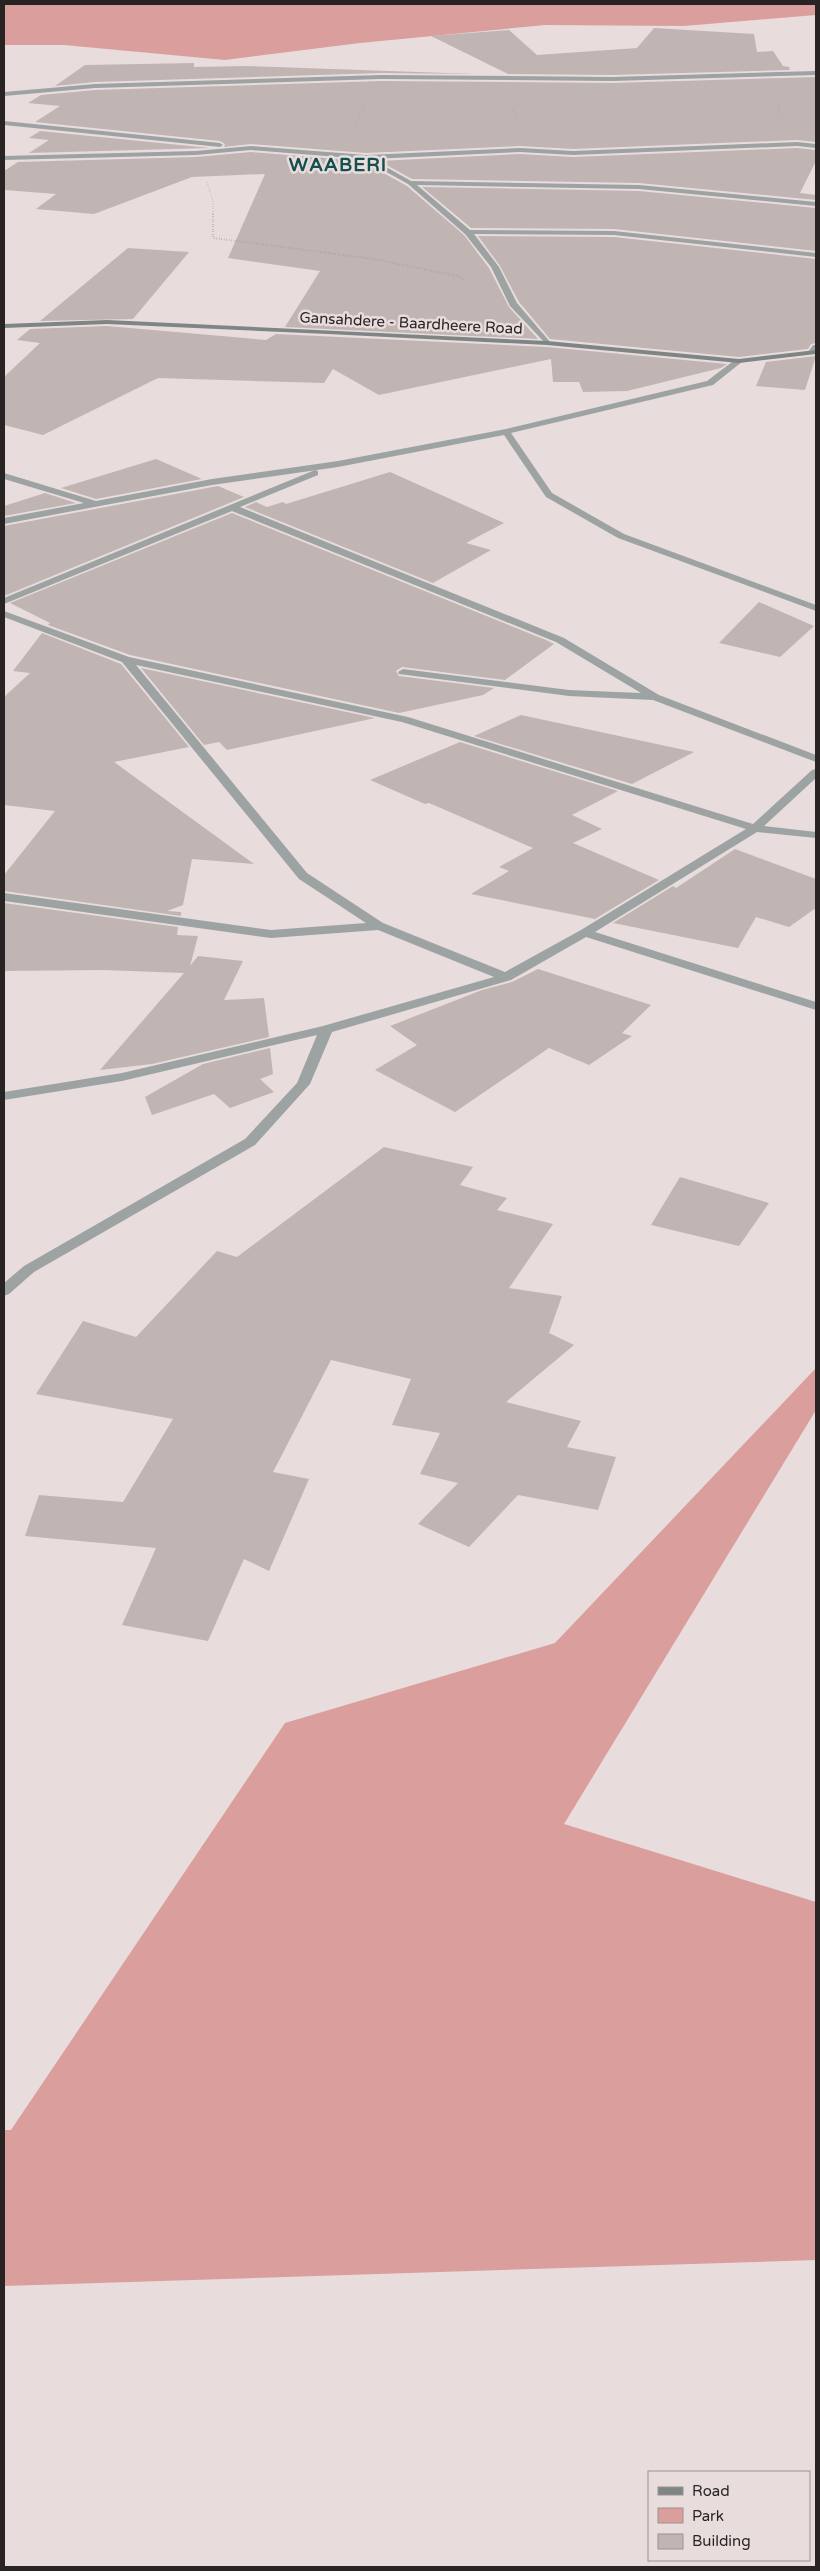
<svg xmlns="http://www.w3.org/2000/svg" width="820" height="2571" viewBox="0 0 820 2571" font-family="'Varela Round',sans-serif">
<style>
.green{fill:#da9e9d}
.building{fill:#c1b5b4}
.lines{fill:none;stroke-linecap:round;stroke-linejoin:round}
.path-far1{stroke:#a19797;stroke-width:1;stroke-dasharray:0.5 2;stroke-linecap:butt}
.path{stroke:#a19797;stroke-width:2;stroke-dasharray:0.5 2;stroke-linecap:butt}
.street{fill:#9da3a3;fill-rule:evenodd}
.secondary{fill:#7e8685;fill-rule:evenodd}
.labels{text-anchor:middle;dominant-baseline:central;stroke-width:5;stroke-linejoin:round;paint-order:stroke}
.far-street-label{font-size:15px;fill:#292424;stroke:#e9dcdc}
.far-district-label{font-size:19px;font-weight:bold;letter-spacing:1px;fill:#13504e;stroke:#e9dcdc}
</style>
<rect width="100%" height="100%" fill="#e9dcdc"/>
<!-- green -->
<g class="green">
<path d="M4,4H816V15L684,26L545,25L360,43L225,60L64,45H4Z"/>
<path d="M816,1368V1410L564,1824L816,1902V2260L4,2286V2130H11L285,1723L555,1643Z"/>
</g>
<!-- building -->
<g class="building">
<path d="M654,28L754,34L757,52L773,51L783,66L789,67L790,70L612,75L508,74L431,36L509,30L537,55L637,48Z"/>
<path d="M194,63V67L246,66L475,74L381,73L95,82L55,86L85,65Z"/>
<path d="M816,77V142L797,140L573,149L520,146L366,153L251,144L224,147L225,144L220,141L35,122L60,106L28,103L41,95L95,90L381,81L612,83Z"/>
<path d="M40,131L210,148L29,153L49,140L29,138Z"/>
<path d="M797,148L816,150V161L800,193L816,195V200L639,183L412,179L379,161L520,154L573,157Z"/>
<path d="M251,152L362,161L407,186L464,235L489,268L509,307L538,339L285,327L320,271L228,258L265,174L192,177L94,214L36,209L56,194L4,190V171L18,162L196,157Z"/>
<path d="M422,187L639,191L816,208V251L614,229L471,228Z"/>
<path d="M478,236L614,237L816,259V343L811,344L808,349L739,357L550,339L519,302L500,266Z"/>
<path d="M128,248L189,252L133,319L40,321Z"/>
<path d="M107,326L266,340L276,334L547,347L727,364L721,368L627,391L583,392L579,382H553L551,359L379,395L333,369L324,383L158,378L43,435L4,425V377L40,343L17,340L30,329Z"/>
<path d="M816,356L805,390L756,386L766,362Z"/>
<path d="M156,459L202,479L96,499L61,488Z"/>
<path d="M390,472L504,523L466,543L491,550L433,583L245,507L256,502L267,507L283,502L286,504Z"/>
<path d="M218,486L244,497L4,596V526Z"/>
<path d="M45,493L76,503L4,516V506Z"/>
<path d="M232,513L546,640L554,644L505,680L402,667L396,671L399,676L494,688L483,695L399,713L130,655L48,625L50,623L10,603Z"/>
<path d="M759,602L814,626L780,657L719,643Z"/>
<path d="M42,633L121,664L189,747L114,762L254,864L192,859L183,905L167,911L181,912V916L4,891V875L55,811L4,805V697L30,673L13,671Z"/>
<path d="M141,668L375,718L227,750L219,742L204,745Z"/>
<path d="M521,715L694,752L632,784L474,736Z"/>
<path d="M460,742L618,791L572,815L602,829L573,843L659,880L595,919L471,894L509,871L499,867L533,848L429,803L425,804L370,780Z"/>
<path d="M735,849L816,879V908L789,927L756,917L738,948L613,923L673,886L676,888Z"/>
<path d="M4,903L178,927L177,935L198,936L190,966L198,956L243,961L224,1000L264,998L269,1037L152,1064L100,1070L184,973L104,970L4,971Z"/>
<path d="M538,969L651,1005L622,1033L632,1036L589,1065L549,1048L455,1112L375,1070L417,1045L390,1026L482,990L512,982Z"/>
<path d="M270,1048L273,1074L260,1079L274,1092L230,1108L214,1094L152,1115L145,1097L203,1064Z"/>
<path d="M384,1147L473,1167L460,1185L507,1198L497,1210L553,1224L509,1288L562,1296L549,1333L574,1345L506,1402L581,1421L567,1447L616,1457L598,1510L518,1495L469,1547L418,1524L458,1483L420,1474L440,1433L392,1425L411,1379L331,1360L273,1472L309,1479L269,1571L244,1559L208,1641L122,1625L156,1548L25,1536L39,1495L123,1502L173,1419L36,1394L83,1321L136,1337L217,1251L237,1257Z"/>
<path d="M680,1177L769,1203L739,1246L651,1225Z"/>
</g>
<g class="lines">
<!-- path-far1 -->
<g class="path-far1">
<path d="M780,102L778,112L780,116"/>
<path d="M511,107L519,121"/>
<path d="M354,127L364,106"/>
<path d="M207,182L213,201V215"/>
</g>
<!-- path -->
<path class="path" d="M213,214V238L374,259L457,276L465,280"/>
<!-- street -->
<g class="street">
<path d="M816,71V75L612,81L381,79L95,88L4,96V92L95,84L381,75L612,77Z"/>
<path d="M4,121L220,143L223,145L220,147L4,125Z"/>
<path d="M797,142L816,144V148L797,146L573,155L520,152L372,159L411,181L639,185L816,202V206L639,189L417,185L470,230L614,231L816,253V257L614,235L474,234L499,267L517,303L551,343L547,345L510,306L491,267L465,234L408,184L363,159L251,150L196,155L4,160V156L196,151L251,146L366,155L520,148L573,151Z"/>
<path d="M813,345H816V352L813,353L809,351Z"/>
<path d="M736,359L743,361L713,385L511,433L552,493L624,534L816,605V611L618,538L546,497L504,435L338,467L212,485L4,524V518L84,503L4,479V473L96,501L212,479L338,461L506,429L707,381Z"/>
<path d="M315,470L318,471V475L240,507L564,638L659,695L816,755V762L653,700L569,696L399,674L398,672L403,669L569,690L641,693L556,642L232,511L4,604V598Z"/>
<path d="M4,611L129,657L408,717L753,824L812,770L816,769V778L764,826L816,832V838L757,832L595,932L816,1002V1010L586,937L511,980L332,1032L310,1084L255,1145L34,1272L9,1294L4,1296V1283L24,1266L245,1139L297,1083L317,1035L122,1081L4,1100V1092L122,1073L323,1026L494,977L378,930L271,938L4,901V893L271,930L366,923L299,879L122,662L4,617ZM136,665L402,722L746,829L581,930L505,972L383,923L307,873Z"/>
</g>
<!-- secondary -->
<path class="secondary" d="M107,320L547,341L739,359L816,350V354L739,363L547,345L328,334L107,324L4,328V324Z"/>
</g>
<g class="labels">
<!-- far-street labels -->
<g class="far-street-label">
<text transform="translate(411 323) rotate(3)">Gansahdere - Baardheere Road</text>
</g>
<!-- far-district labels -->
<g class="far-district-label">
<text x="338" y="165">WAABERI</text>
</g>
</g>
<!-- border -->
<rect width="820" height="2571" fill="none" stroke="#292424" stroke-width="10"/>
<!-- legend -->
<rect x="648" y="2471" width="162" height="90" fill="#e9dcdc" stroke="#9c9292"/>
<rect x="658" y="2487" width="25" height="8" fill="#7e8685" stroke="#9c9292"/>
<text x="692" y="2496" font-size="15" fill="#292424">Road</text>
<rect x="658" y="2508" width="25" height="15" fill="#da9e9d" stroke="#9c9292"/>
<text x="692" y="2521" font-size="15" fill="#292424">Park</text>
<rect x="658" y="2534" width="25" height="15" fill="#c1b5b4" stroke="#9c9292"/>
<text x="692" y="2546" font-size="15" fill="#292424">Building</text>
</svg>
